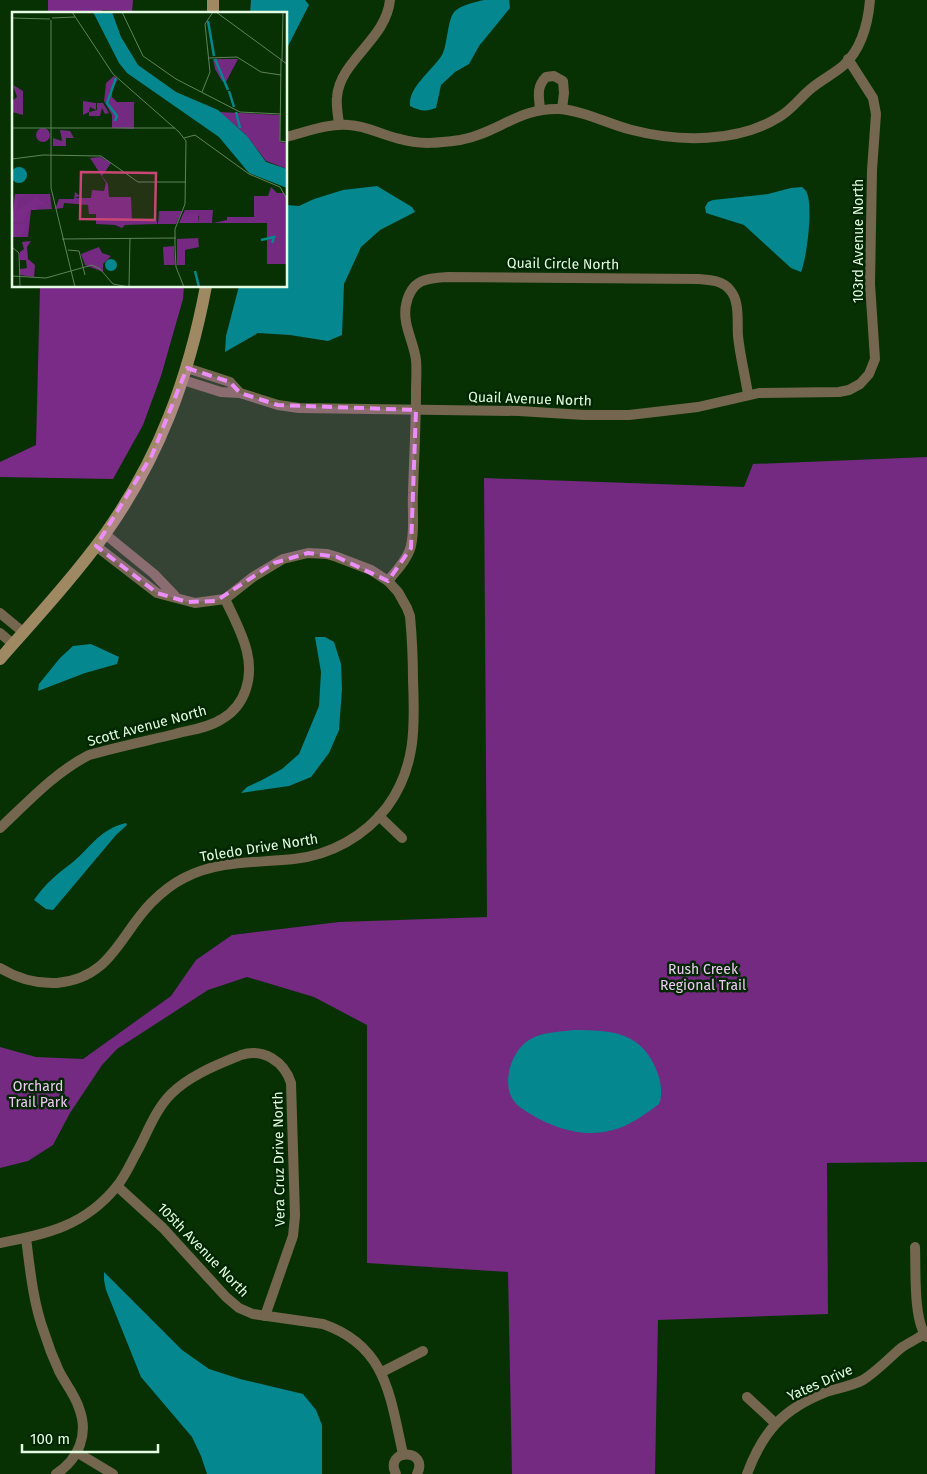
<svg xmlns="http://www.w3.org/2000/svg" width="927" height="1474" viewBox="0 0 927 1474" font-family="'Fira Sans',sans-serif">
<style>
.green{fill:#732a80}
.forest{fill:#7a2b87}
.water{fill:#04878f}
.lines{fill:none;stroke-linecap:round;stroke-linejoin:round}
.street{stroke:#74664f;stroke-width:10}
.secondary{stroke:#9f8963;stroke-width:12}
.marked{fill:#eb8dfb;fill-opacity:0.2;stroke:#eb8dfb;stroke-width:4;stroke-dasharray:10 6;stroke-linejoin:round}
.labels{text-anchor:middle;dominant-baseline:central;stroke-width:5;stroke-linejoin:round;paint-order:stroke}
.street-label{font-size:14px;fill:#e4fce1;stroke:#002700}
.park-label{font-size:14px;fill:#f1c9f7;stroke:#002700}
.inset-river{fill:none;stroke:#04878f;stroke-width:2.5}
.inset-road{fill:none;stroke:#5f825c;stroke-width:1}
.view{fill:#c94676;fill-opacity:0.15;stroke:#c94676;stroke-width:2.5}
.inset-edge{fill:none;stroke:#e4fce1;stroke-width:2.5}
</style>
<rect width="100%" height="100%" fill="#073103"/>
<!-- green -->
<path class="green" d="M927,457V1162L827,1163L828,1314L658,1320L655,1474H512L508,1272L367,1263V1025L314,997L247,977L208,990L117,1049L102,1065L70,1113L53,1145L28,1161L0,1168V1047L36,1057L83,1059L171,996L196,960L232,935L339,922L487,917L484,478L744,487L753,464Z"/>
<!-- forest -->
<g class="forest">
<path d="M48,0H133L132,11L102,10L101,14H48Z"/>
<path d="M40,286H184L183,299L161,376L143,425L113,479L0,477V462L36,445Z"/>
</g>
<!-- water -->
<g class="water">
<path d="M251,0H305L309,5L286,50V14H250Z"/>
<path d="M484,0H509L510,8L479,46L469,64L455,72L441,85L436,108C426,112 420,111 410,106C408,87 432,71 442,55C448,44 447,19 455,11C461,5 476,2 484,0Z"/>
<path d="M377,186L412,207L415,212L380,230L361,247L344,284L342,335L328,341L290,335L258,333L225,352L226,336L239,286H286V205L299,206L314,199L343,190Z"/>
<path d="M802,187C804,189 806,190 807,193C813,208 807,257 801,272L791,268L744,225L706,213L705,207L708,202L713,200L768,194L791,188Z"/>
<path d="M315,637H325L334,642L341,664L342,689L339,730L329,753L311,777L289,786L241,793L247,787L262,780L282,769L299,754L319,706L321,672Z"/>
<path d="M91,644L119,657L117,664L85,673L38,691L39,684L60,658L73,646Z"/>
<path d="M126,823L127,825L116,835L53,910L46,909L34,900C45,884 57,874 73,862C92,846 100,829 126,823Z"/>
<path d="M573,1030C613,1030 643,1032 658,1074C661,1084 663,1094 659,1104C644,1115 631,1125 613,1130C585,1138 556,1129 532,1115C526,1111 518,1107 514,1101C501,1084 511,1051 529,1040C542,1032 559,1032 573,1030Z"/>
<path d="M104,1272L182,1350L209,1369L240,1379L303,1394L316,1410L322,1425V1474H207L201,1456L192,1437L141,1377L106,1290L104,1280Z"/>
</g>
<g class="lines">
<!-- street -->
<g class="street">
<path d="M540,109C539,97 536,87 546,77L554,76L563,81L564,93L562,109"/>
<path d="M339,124C338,115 336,106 337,97C340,60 386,40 390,0"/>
<path d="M286,137C306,132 329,123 349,125C367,126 382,135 400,139C420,145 439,143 460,140C496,134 520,107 560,109C585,111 608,124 632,130C678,142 738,143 779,117C792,110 801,96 813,87C823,79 835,73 844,65C862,48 868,24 870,0"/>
<path d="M187,368L230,382L240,393"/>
<path d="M183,380L221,392L240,393L278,405L299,408L519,411L584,415H629L698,407L759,393L839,392L849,390L860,384L869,374L875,359L870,284L872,170L876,114L873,98L848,59"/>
<path d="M105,534L154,574L175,596"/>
<path d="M388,581C396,571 408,559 411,546C415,529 412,511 413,493C414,459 416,425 416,391C416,381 417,370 416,360C414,342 402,324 406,305C411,279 427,278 448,277L698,279C710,280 722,280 730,290C740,301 737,322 738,336C740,356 745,375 748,394"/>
<path d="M0,613L23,632"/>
<path d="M0,633L13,644"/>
<path d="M379,816L402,838"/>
<path d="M0,828C28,802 54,773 89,755C117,747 146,741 175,734C190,730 208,728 222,719C246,705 253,677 247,652C243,634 233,616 225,599"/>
<path d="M0,968C18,979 36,984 57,983C111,978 119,936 151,903C161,893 172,884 184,878C218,860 257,863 294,859C331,855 365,836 387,807C416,768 415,726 413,680C413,659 412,638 410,616L407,608L398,592L388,581L371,570L337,557L327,554L308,553L283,559L253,577L225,599L195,603L157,593L96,546"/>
<path d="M117,1186L163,1228L226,1297L239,1308L253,1314L323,1324C387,1346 390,1397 403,1454"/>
<path d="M26,1238C30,1269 33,1302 44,1332C48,1345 53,1358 59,1371C65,1383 75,1395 79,1408C89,1434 79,1459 56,1474"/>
<path d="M0,1243C47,1234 85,1226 117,1186C126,1175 131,1162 138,1150C148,1131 156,1109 171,1094C190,1075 217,1065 241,1055C263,1048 284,1061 291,1083L295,1216L293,1236L265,1316"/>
<path d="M915,1247C916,1268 913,1322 927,1337"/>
<path d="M382,1372L423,1351"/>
<path d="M747,1397L775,1423"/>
<path d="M78,1453L113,1474"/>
<path d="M396,1474C383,1448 430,1448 417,1474"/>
<path d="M747,1474C763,1431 783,1409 826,1392C838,1388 852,1386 863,1380C877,1371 888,1359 901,1348C908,1343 917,1339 924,1334"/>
</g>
<!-- secondary -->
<g class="secondary">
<path d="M213,0V14"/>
<path d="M0,659C36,618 73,578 105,534C159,458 189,377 206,286"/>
</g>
</g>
<!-- marked area -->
<path class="marked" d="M187,368L230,382L240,393L278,405L416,410L411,548L388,581L337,557L308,553L274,563L216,601L187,602L157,593L96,546L152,455Z"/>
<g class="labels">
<!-- street labels -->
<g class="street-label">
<text transform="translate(858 241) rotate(-90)">103rd Avenue North</text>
<text transform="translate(563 264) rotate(1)">Quail Circle North</text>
<text transform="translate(530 399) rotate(2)">Quail Avenue North</text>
<text transform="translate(147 726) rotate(-15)">Scott Avenue North</text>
<text transform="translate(259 848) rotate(-9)">Toledo Drive North</text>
<text transform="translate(279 1159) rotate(-91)">Vera Cruz Drive North</text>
<text transform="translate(203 1250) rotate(46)">105th Avenue North</text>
<text transform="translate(820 1383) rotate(-24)">Yates Drive</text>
</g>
<!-- park labels -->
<g class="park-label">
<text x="703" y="969">Rush Creek<tspan x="703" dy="16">Regional Trail</tspan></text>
<text x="38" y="1086">Orchard<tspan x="38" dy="16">Trail Park</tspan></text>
</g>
</g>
<!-- overview -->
<g transform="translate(12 12)">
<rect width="275" height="275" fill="#073103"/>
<path d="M201,47H226L214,70L210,69L203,57ZM102,64L106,68L100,74V85L105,90H122V117L100,116V103L92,89L94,71ZM1,73L11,79V103L0,100V89L5,85ZM71,89L84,91V98L78,95L77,100L85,98V91H91L97,101L93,102L90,96L88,104H77V100L71,103ZM207,100L268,103V130L275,131V157L254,149L233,122ZM24 123a7 7 0 1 1 14 0a7 7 0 1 1-14 0ZM48,118L58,119L62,126H54V134H41V126L50,129ZM89,145L99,151L90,164L96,172L97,185H119L120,209H145V212L113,213L110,216L103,213L84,212V202H77L76,193L52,191L51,196L43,197L47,187H62L63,180L68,184L63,186H79L80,178L92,179L94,171L78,146ZM259,175L265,181H272L275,188V252H255V211H201L215,208V205H242V184H256ZM3,182H38L40,197L19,198L16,225H0ZM173,198H201L200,211H187V204L171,202ZM147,199H170L164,212H146ZM186,226L187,235L173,238V253H165V227ZM162,234L163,253H152L151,235ZM87,235L90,241L99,244L91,252V260L73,253L69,242Z" fill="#732a80"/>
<path d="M3,182H18L6,186L5,199L24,185L39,196L24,192L25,198H18L11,211L0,210ZM171,202H186L187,211H167ZM0,212H15L9,225H2ZM19,229L15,235L16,247L23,253L22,265L8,263V257L15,256L14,248H8V240L12,237L10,230Z" fill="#7a2b87"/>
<path d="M81,0H100L109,25L126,53L164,80L206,98L235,124L254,150L275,157V176L237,161L207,125L115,61L107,51ZM-1 163a8 8 0 1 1 16 0a8 8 0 1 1-16 0ZM93 253a6 6 0 1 1 12 0a6 6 0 1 1-12 0Z" fill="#04878f"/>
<path class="inset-river" d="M196,9L202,44M203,47L216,78M217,79L222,95M224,100L228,116M103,109L105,104L95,91L104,66M249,228L262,225L260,231M183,259L187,275"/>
<path class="inset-road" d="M60,0L101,62L167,120L174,129L173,192L163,217V233L164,255L172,275M110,0L131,44L164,67L228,100L269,102M204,0L275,52M0,6L38,7M40,6L63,5M39,8V176L63,275M197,46L225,45L249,60L269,63M269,48L268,129L275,130M270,48L271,0M190,80L198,60L193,12L201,0M0,116H163M172,126L183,123L237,162L268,175L275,187M0,147L31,143L89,144L126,170H174M50,227L164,226M0,235L7,241L8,275M56,238L67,239L73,263M0,264L34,266L80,253L88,257L101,272L117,275L118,226"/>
<path class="view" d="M69,160L144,161L143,208L68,207Z"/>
<rect width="275" height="275" class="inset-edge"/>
</g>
<!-- scale -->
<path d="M22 1444v8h136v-8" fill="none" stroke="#e4fce1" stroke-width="2.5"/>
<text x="30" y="1444" font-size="15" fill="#e4fce1" stroke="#002700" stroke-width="4" paint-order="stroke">100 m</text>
</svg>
